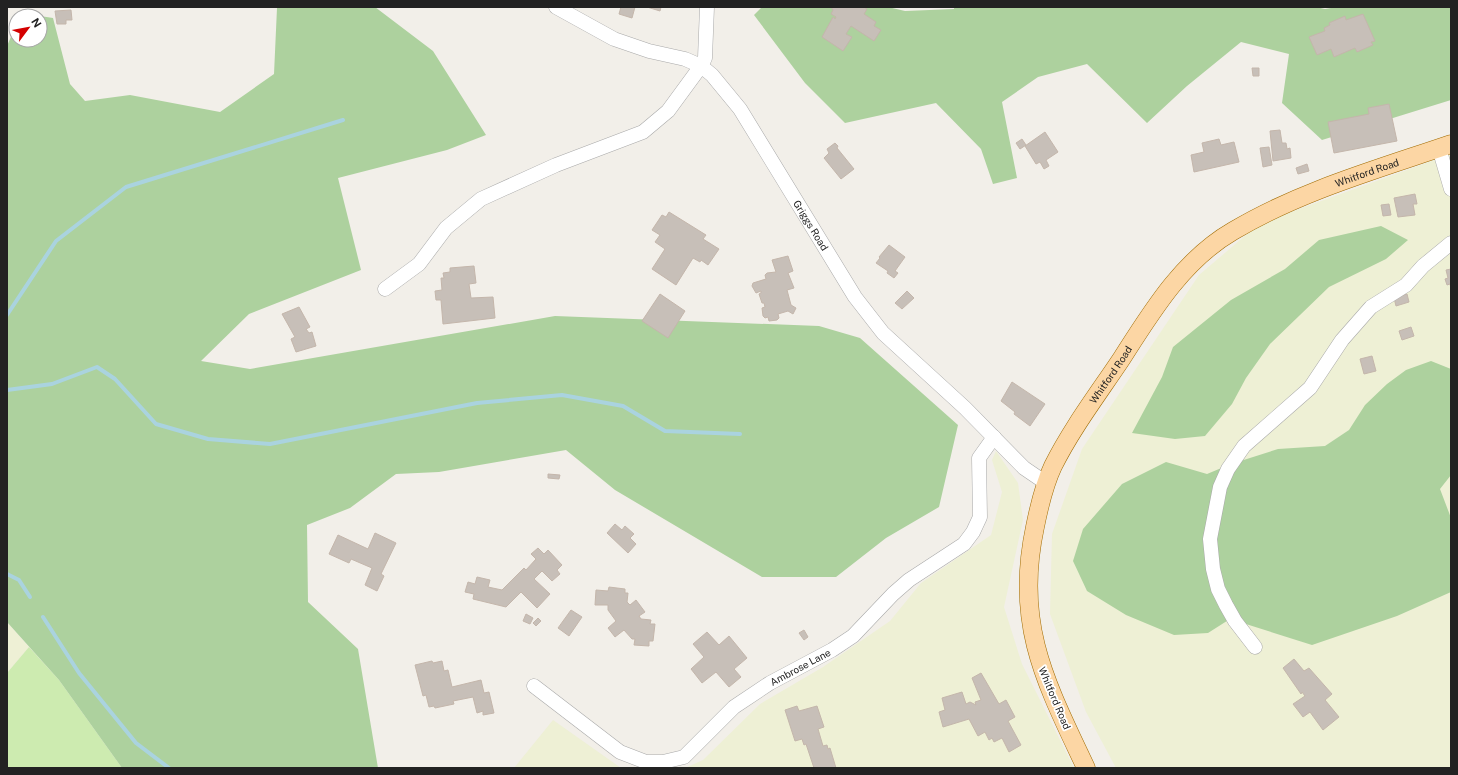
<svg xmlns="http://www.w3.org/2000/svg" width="1458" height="775" viewBox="0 0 1458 775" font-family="'Public Sans',sans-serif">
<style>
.farmland{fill:#eef0d5}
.grass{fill:#cdebb0}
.forest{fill:#add19e}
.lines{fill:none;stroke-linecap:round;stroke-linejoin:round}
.stream{stroke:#aad3df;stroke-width:4}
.building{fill:#c7bfb8;stroke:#c4b6ab}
.minor-casing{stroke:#a9a9a9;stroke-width:15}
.major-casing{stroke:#a06b00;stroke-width:19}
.minor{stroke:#fff;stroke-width:14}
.major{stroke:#fcd6a4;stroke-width:18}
.labels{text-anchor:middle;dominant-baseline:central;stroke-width:3.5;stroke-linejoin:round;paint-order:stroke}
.street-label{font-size:10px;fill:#222;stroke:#fff}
</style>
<rect width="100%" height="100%" fill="#f2efe9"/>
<!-- farmland -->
<g class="farmland">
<path d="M1451,154V768H1116L1086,712L1050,614L1052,534L1082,449L1199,275L1260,223Z"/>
<path d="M996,451L1018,483L1023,520L1004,607L1022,664L1074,768H685L703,760L760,704L823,667L890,621L921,583L991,535L1002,492L992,460Z"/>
<path d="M7,622L29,647L7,673Z"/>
<path d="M553,720L621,768H514Z"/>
</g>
<!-- grass -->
<path class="grass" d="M29,647L59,680L122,768H7V673Z"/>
<!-- forest -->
<g class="forest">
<path d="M304,7H375L433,51L486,135L447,150L338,178L361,270L249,314L201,361L250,369L555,316L819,326L860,338L958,425L939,507L886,538L836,577H762L615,490L566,450L439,472L396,474L350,508L307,525L308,602L358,649L378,768H122L59,680L7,622V46L16,25V40H40V16L53,18L70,84L85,101L130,95L220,112L274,74L277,8Z"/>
<path d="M762,7H888L905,11L954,9V7H1316L1325,9L1337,7H1451V100L1322,140L1282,103L1289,54L1241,42L1187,86L1147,123L1087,64L1038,77L1002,102L1017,178L993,184L981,149L936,103L845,123L805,83L754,15Z"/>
<path d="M1381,226L1408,240L1386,259L1329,287L1270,344L1246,378L1232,404L1205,436L1175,439L1132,433L1162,377L1173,347L1231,300L1285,269L1319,240Z"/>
<path d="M1431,361L1451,369V475L1440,489L1451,518V592L1397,616L1312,645L1230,619L1208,633L1174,635L1126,615L1087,591L1073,561L1083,529L1122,484L1166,462L1207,474L1231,464L1278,449L1325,446L1349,430L1365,405L1387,384L1406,370Z"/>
</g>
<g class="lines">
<!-- stream -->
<g class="stream">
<path d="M7,315L56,241L126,187L343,120"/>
<path d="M7,390L52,384L97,367L115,379L156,424L208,439L270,444L477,403L562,395L623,406L665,431L740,434"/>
<path d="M7,574L19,580L30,597"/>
<path d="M43,617L79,673L136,743L169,768"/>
</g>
</g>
<!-- building -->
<g class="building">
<path d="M621,7H635L632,18L619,14Z"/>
<path d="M647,7H661L660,11Z"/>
<path d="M831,7H864L867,9L864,14L876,22L874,26L881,30L874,41L851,26L846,34L852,37L843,51L822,37L833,17L835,19L836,17L831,14L833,10Z"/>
<path d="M71,10L72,20H66V24H57L55,11Z"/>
<path d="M1363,14L1375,41L1371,42L1373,45L1357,52L1355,48L1334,57L1331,49L1317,55L1309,37L1325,31L1324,28L1330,25L1329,23L1345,16L1346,20Z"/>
<path d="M1252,68H1259V76H1253Z"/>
<path d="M1389,104L1397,141L1334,153L1328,122L1369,114L1368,108Z"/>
<path d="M1280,130L1282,143H1286L1287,149L1290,148L1291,158L1273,161L1270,131Z"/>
<path d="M1045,132L1058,152L1046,160L1049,166L1044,169L1040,162L1036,164L1025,146Z"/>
<path d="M1022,139L1026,145L1020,149L1016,143Z"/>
<path d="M1219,139L1221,145L1234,142L1239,162L1194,172L1191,155L1204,152L1202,143Z"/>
<path d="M835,143L838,146L837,148L854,169L841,179L824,158L829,153L827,149Z"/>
<path d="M1269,147L1272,165L1263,167L1260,148Z"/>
<path d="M1307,164L1309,171L1298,174L1296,168Z"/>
<path d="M1415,194L1417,204H1413L1415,215L1398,217L1394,198Z"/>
<path d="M1389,204L1391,215L1383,216L1381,205Z"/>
<path d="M669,212L706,235L703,239L719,249L708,265L701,260L700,262L693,258L676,285L652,269L665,249L655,242L660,235L652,230L662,215L666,217Z"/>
<path d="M889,245L905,257L895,271L898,273L894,278L887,273L888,271L876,263L880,258L879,257Z"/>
<path d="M788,256L793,271L788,273L794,288L787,290L791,305L796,308L793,314L788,311L778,314L779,318L777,320L769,321L768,317L765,318L763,316L762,308L765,307L764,303H762L759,294L761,293V291L756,293L752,286L753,283L766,279L765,275L767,273L776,272L772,260Z"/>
<path d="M474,266L476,283L469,284L471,298L493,297L495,318L443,324L441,300H436L435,291L442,290L441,278H444L443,273L450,272V268Z"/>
<path d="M1451,269V288L1450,284L1447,285L1445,279L1448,278L1446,270Z"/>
<path d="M907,291L914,298L902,309L895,303Z"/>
<path d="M660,294L685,311L668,338L642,321Z"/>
<path d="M1407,294L1409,302L1396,306L1394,298Z"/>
<path d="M299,307L310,327L306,329L309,333L312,332L316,346L296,352L291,339L295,337L282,314Z"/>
<path d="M1411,327L1414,336L1402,340L1399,331Z"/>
<path d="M1372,356L1376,371L1364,374L1360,359Z"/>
<path d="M1012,382L1045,404L1030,426L1014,414L1015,412L1001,401Z"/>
<path d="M548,474L560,475L559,479L548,478Z"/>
<path d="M615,524L622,530L625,526L634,534L630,538L636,544L628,553L607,533Z"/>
<path d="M375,533L396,543L381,574L384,576L377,591L365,585L372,568L351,559L349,563L329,554L338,535L368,549Z"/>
<path d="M538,548L544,554L548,550L562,565L557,570L560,574L552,581L542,571L534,579L550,594L537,608L521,592L506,607L473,599L474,594L465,592L468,582L475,584L477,577L490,580L488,587L502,590L524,568L526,570L536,559L531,554Z"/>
<path d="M609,587L625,589V593H628L627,602L630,605L636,600L645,612L639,616L641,619L651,620L650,624H655L653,641H649V646L634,645L635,639H632L624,630L615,637L608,628L616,621L608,610V605H595L596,590L608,591Z"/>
<path d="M571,610L582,617L569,636L558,628Z"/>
<path d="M526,614L533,618L530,624L523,621Z"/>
<path d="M538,618L541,621L536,626L533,623Z"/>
<path d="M804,630L808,637L804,640L799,633Z"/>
<path d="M707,632L719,645L729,636L747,658L734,669L741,677L729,687L716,672L702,683L691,669L704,657L693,644Z"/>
<path d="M1294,659L1304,671L1309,668L1332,694L1325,700L1339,717L1323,730L1310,712L1303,717L1293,704L1305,696L1302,692L1301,694L1283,668Z"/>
<path d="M432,661L433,663L442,661L444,671L448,670L452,687L481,680L484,693L489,692L494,713L483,715V711L477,713L473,697L453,701L454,704L435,708L434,706L429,707L426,695L423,696L415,665Z"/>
<path d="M981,673L999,704L1006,700L1015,717L1008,721L1021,745L1009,752L1002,738L994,742L992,738L989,740L985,732L978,736L969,719L943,727L939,712L945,710L942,698L962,692L966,704L970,702L976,705L975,702L981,700L972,678Z"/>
<path d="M797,706L799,711L817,706L824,727L818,729L823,746L827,745L828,749L830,748L836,768H814L806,744L804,745L802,739L795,741L785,710Z"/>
</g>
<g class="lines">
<!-- minor casing -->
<g class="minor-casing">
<g id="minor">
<path id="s1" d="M556,7L614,39L649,51L685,59L701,66L712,75L740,109L855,297L883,333L965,408L1024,468L1046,483"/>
<path d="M1439,148L1451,189"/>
<path d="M385,289L419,264L446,228L481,199L556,165L643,132L668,111L701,66L705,58L707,7"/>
<path d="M1255,647L1235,621L1226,605L1218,589L1213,569L1210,539L1220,487L1228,469L1244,446L1310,388L1342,340L1371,307L1406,285L1423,266L1451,243"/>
<path id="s2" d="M534,686L620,752L646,762H663L684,757L734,707L770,683L832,650L853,636L893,594L909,580L964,544L973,532L980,517L979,458L994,437"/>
</g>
</g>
<!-- major casing -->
<g class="major-casing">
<g id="major">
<path id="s3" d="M1086,768C1046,683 1014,625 1035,527C1039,507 1044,485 1053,466C1072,428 1098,394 1122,358C1152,311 1183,260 1233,231C1300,191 1378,169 1451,144"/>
</g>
</g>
<!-- minor -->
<use href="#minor" class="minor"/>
<!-- major -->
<use href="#major" class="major"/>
</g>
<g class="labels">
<!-- street labels -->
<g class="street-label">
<text stroke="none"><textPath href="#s3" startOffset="761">Whitford Road</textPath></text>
<text stroke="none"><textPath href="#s1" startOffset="352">Griggs Road</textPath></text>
<text stroke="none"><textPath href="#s3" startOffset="424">Whitford Road</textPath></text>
<text stroke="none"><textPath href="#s2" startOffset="323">Ambrose Lane</textPath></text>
<text transform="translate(1055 698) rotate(67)">Whitford Road</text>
</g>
</g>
<!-- border -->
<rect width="1458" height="775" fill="none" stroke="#222222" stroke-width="16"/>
<!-- north arrow -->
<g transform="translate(28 28) rotate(58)"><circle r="19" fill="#ffffff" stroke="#a7a7a7"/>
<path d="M0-3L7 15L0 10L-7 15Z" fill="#d40000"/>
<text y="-6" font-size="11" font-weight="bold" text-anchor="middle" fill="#222222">N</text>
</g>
</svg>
